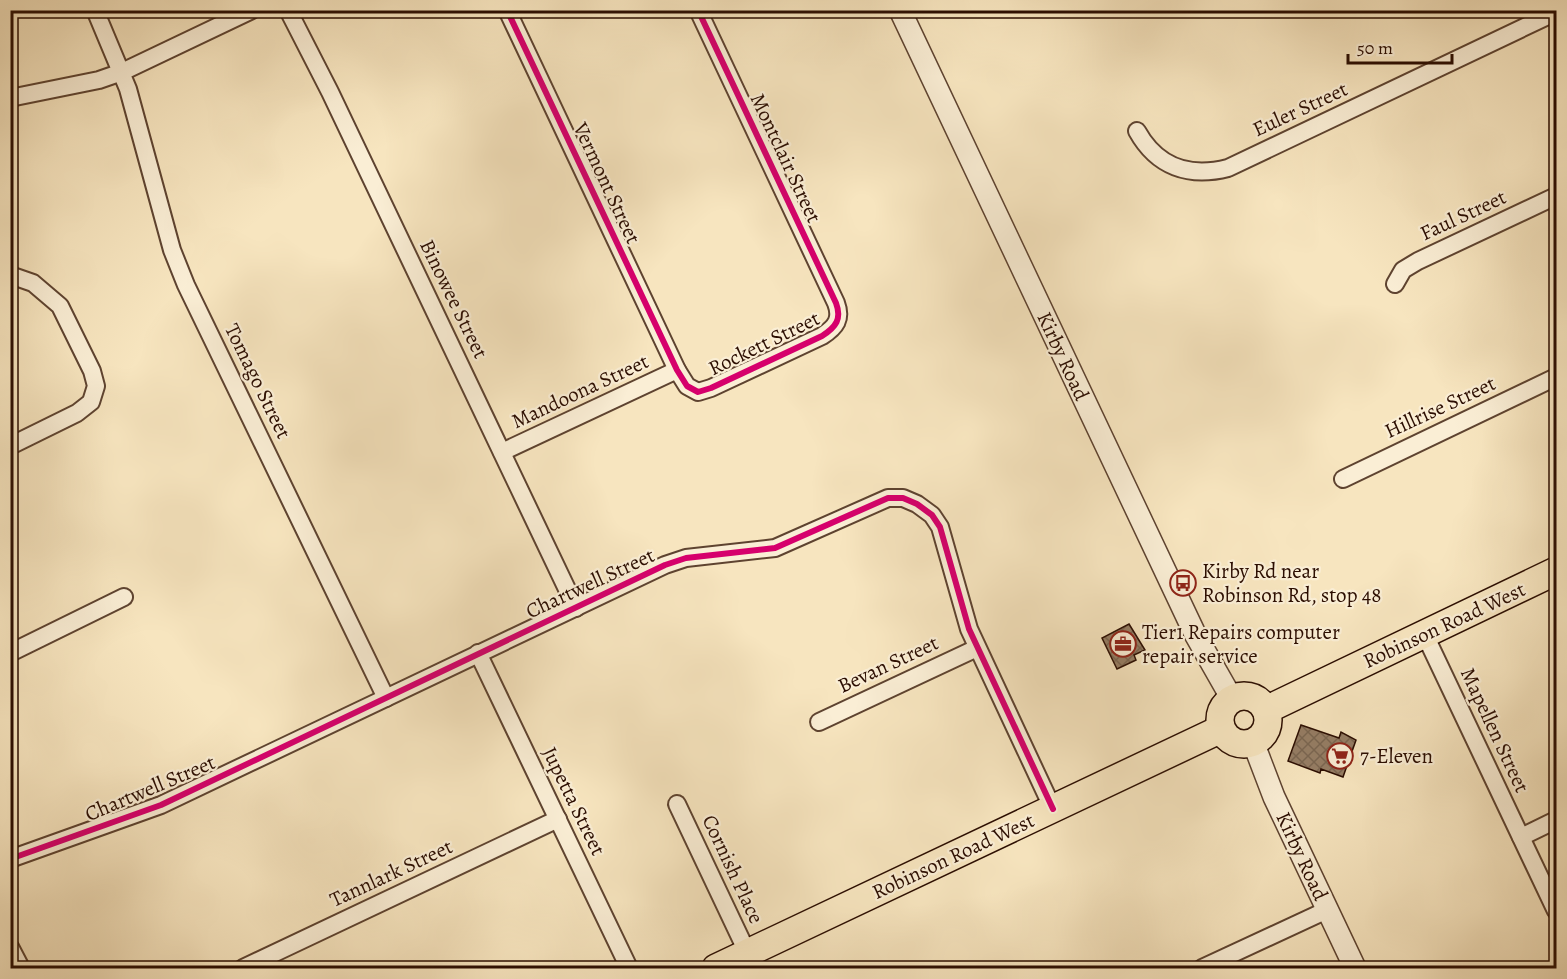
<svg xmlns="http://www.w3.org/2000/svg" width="1567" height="979" viewBox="0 0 1567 979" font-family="Alegreya,serif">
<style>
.building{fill:url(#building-cross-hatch);stroke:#2b0d01;stroke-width:1.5}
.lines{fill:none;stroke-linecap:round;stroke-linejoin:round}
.minor-casing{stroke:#5e4330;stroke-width:20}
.tertiary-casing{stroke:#5e4330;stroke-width:24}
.primary-casing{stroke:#2b0d01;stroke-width:30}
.minor{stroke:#faeed5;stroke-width:16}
.tertiary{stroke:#faeed5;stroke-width:21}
.primary{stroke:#f7e5bf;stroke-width:27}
.cycleway-casing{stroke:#faeed5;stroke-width:10}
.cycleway{stroke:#d6006c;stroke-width:6}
.labels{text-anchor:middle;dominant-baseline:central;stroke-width:4.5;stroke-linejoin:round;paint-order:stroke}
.street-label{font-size:21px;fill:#2b0d01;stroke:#faeed5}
.poi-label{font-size:21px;fill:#2b0d01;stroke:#faeed5;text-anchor:start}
</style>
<defs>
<pattern id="building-cross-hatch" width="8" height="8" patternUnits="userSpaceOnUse" patternTransform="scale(1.5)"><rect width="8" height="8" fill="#957d64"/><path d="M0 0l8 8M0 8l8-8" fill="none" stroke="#7a6550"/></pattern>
</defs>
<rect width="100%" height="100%" fill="#f7e5bf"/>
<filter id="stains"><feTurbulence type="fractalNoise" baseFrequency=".00333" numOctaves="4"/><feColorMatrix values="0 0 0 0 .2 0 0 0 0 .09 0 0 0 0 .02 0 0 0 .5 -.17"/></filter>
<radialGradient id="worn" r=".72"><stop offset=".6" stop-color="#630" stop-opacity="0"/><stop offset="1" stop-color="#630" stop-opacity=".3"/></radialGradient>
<!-- building -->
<g class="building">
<path d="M1129,624L1145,650L1134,655L1136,660L1117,669L1102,638Z"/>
<path d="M1301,725L1339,738L1341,732L1356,740L1343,777L1321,769L1320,773L1288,761Z"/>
</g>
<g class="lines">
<!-- minor casing -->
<g class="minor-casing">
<g id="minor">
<path d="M95,10L128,89L172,250L186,285L386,698"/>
<path d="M288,10L330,92L576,608"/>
<path d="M507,10L677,370L687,386L698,392L711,388L822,336C836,327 842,319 836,303L698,10"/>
<path d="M10,98L99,80L122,72L252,10"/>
<path d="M1137,131C1157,167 1189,178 1228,168L1554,13"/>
<path d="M10,275L33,283L60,306L92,371L96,386L91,402L77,413L10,446"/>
<path d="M1395,284L1403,270L1418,261L1556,196"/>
<path d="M502,452L677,370"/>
<path d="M1343,479L1556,377"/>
<path d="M1424,633L1556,911"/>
<path d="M10,653L124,597"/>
<path d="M478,653L629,968"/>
<path d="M819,722L977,648"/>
<path d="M677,804L748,954"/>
<path d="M1521,837L1556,820"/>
<path d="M10,859L161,805L665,565L686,558L775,548L888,498H903L917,504L932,515L940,527L969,629L1053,809"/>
<path d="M10,947L21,968"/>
<path d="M243,968L558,819"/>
<path d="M1202,968L1327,910"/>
</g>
</g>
<!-- tertiary casing -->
<g class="tertiary-casing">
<g id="tertiary">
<path d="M900,10L1195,634L1232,699"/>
<path d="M1253,742L1274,797L1355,968"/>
</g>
</g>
<!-- primary casing -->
<g class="primary-casing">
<g id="primary">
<circle cx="1244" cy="720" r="24"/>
<path d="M1266,710L1556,571"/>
<path d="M716,968L1221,729"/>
</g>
</g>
<!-- minor -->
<use href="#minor" class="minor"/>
<!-- tertiary -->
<use href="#tertiary" class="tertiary"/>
<!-- primary -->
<use href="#primary" class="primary"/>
<!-- cycleway casing -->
<g class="cycleway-casing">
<g id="cycleway">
<path d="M507,10L677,370L687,386L698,392L711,388L822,336C836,327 842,319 836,303L698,10"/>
<path d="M10,859L161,805L665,565L686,558L775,548L888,498H903L917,504L932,515L940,527L969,629L1053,809"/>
</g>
</g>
<!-- cycleway -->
<use href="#cycleway" class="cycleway"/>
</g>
<!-- icons -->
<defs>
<g id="bus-ring" transform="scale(1.35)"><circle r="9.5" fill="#faeed5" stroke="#8f2418" stroke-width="1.5"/><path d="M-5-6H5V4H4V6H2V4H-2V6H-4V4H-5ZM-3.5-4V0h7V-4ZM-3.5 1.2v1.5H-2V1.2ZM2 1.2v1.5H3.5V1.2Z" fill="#8f2418"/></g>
<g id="office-ring" transform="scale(1.35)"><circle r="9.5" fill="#faeed5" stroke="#8f2418" stroke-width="1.5"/><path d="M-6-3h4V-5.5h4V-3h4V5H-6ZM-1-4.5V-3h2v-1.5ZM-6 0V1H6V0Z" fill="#8f2418"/></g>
<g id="supermarket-ring" transform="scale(1.35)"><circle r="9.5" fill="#faeed5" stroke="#8f2418" stroke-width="1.5"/><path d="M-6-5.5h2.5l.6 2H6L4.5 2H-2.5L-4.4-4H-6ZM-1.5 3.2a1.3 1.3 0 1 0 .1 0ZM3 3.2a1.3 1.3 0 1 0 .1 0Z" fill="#8f2418"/></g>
</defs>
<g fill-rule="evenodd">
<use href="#bus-ring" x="1183" y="583"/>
<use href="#office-ring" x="1123" y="644"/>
<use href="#supermarket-ring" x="1340" y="756"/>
</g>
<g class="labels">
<!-- street labels -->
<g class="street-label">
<text transform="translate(1300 109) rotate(-25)">Euler Street</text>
<text transform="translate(786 158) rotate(65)">Montclair Street</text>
<text transform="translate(607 183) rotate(65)">Vermont Street</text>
<text transform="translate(1463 215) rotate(-25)">Faul Street</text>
<text transform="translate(454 299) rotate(64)">Binowee Street</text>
<text transform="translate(764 343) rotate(-26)">Rockett Street</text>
<text transform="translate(1063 356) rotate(65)">Kirby Road</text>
<text transform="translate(258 381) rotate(64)">Tomago Street</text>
<text transform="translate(580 391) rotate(-25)">Mandoona Street</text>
<text transform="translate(1440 407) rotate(-25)">Hillrise Street</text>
<text transform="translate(590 583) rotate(-25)">Chartwell Street</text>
<text transform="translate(1444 625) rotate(-25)">Robinson Road West</text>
<text transform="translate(888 664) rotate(-25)">Bevan Street</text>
<text transform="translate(1495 730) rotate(65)">Mapellen Street</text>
<text transform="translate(150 788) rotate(-23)">Chartwell Street</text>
<text transform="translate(574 801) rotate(64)">Jupetta Street</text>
<text transform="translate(953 856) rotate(-25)">Robinson Road West</text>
<text transform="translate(1302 856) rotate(65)">Kirby Road</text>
<text transform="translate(733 869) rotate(65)">Cornish Place</text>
<text transform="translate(391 873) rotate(-25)">Tannlark Street</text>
</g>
<!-- poi labels -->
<g class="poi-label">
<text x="1202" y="571">Kirby Rd near<tspan x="1202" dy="24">Robinson Rd, stop 48</tspan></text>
<text x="1142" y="632">Tier1 Repairs computer<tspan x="1142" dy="24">repair service</tspan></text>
<text x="1360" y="756">7-Eleven</text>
</g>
</g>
<!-- margin -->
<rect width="1567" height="979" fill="none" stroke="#f7e5bf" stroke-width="36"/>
<rect x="12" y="12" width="1543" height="955" fill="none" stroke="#2b0d01" stroke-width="3"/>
<rect x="18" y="18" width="1531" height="943" fill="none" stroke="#2b0d01" stroke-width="1.5"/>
<!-- scale -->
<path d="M1348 54v9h104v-9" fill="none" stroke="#2b0d01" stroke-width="3"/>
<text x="1357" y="54" font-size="18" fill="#2b0d01" stroke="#faeed5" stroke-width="4.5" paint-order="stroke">50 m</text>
<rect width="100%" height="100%" filter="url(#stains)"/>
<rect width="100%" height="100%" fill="url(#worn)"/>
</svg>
